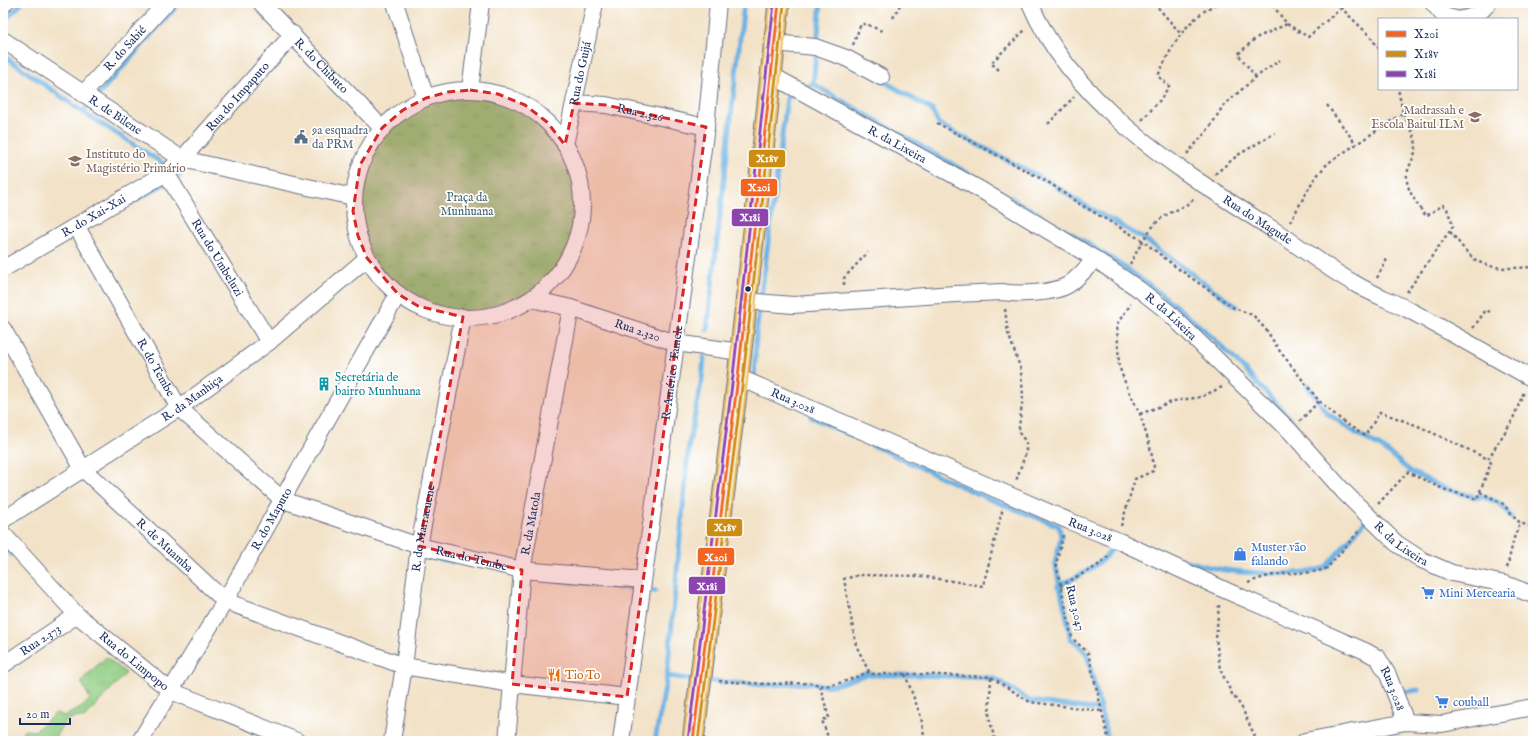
<svg xmlns="http://www.w3.org/2000/svg" width="1536" height="744" viewBox="0 0 1536 744" font-family="'IM FELL English',serif">
<style>
.park{fill:url(#park-tufts);stroke:#567f72}
.lines{fill:none;stroke-linecap:round;stroke-linejoin:round}
.stream{stroke:#6db3e4;stroke-width:5}
.minor-casing{stroke:#666e83;stroke-width:18}
.major-casing{stroke:#666e83;stroke-width:23}
.path{stroke:#666e83;stroke-width:2.5;stroke-dasharray:3 3;stroke-linecap:butt}
.minor{stroke:#fff;stroke-width:16}
.major{stroke:#f0c469;stroke-width:21}
.bus-1-casing{stroke:#fff;stroke-width:6}
.bus-2-casing{stroke:#fff;stroke-width:6}
.bus-3-casing{stroke:#fff;stroke-width:6}
.bus-1{stroke:#f26522;stroke-width:3}
.bus-2{stroke:#cb8e13;stroke-width:3}
.bus-3{stroke:#8e44ad;stroke-width:3}
.marked{fill:#d62828;fill-opacity:0.2;stroke:#d62828;stroke-width:3;stroke-dasharray:8 5;stroke-linejoin:round}
.bus-dot{fill:#1b2f5e;stroke:#fff;stroke-width:1.5}
.labels{text-anchor:middle;dominant-baseline:central;stroke-width:3.5;stroke-linejoin:round;paint-order:stroke}
.street-label{font-size:12px;fill:#1b2f5e;stroke:#fff}
.education-label{font-size:12px;fill:#785e54;stroke:#fff;text-anchor:end}
.service-label{font-size:12px;fill:#4e5e75;stroke:#fff;text-anchor:start}
.park-label{font-size:12px;fill:#3f5f6a;stroke:#fff}
.culture-label{font-size:12px;fill:#0d838f;stroke:#fff;text-anchor:start}
.shop-label{font-size:12px;fill:#366cbe;stroke:#fff;text-anchor:start}
.food-label{font-size:12px;fill:#c56008;stroke:#fff;text-anchor:start}
.line-badge{stroke:#fff;stroke-width:1.5}
.badge-label{font-size:11px;text-anchor:middle;font-weight:bold;fill:#fff}
</style>
<defs>
<pattern id="park-tufts" width="24" height="20" patternUnits="userSpaceOnUse"><rect width="24" height="20" fill="#92cf85"/><path d="M3 7l-1-3M5 7V3M7 7l1-3M15 17l-1-3M17 17v-4M19 17l1-3" fill="none" stroke="#7db275"/></pattern>
</defs>
<rect width="100%" height="100%" fill="#fff"/>
<filter id="ink" filterUnits="userSpaceOnUse"><feTurbulence type="fractalNoise" baseFrequency=".025" numOctaves="2"/><feDisplacementMap in="SourceGraphic" scale="8" xChannelSelector="R" yChannelSelector="G"/><feConvolveMatrix kernelMatrix="1 2 1 2 8 2 1 2 1" color-interpolation-filters="sRGB"/></filter>
<filter id="wash" filterUnits="userSpaceOnUse"><feTurbulence type="fractalNoise" baseFrequency=".012" numOctaves="4" result="noise"/><feDisplacementMap in="SourceGraphic" scale="16" xChannelSelector="R" yChannelSelector="G"/><feGaussianBlur stdDeviation="0.9" result="paint"/><feColorMatrix in="noise" values="0 0 0 0 0 0 0 0 0 0 0 0 0 0 0 0 0 1.4 0 .05"/><feComposite in="paint" operator="in"/></filter>
<g filter="url(#wash)">
<rect width="100%" height="100%" fill="#f2e2c7"/>
<!-- park -->
<g class="park">
<path d="M470,96C488,98 507,100 523,109C566,135 587,191 572,239C569,246 565,253 561,260C557,271 544,290 535,296C522,304 480,313 464,312C364,308 322,188 397,122C411,109 430,99 449,97C456,96 463,96 470,96Z"/>
<path d="M106,657L126,673L84,718C65,714 62,727 53,741H12L25,730L35,731L56,713L64,716L81,708L90,699L81,681Z"/>
</g>
<g class="lines">
<!-- stream -->
<g class="stream">
<path d="M3,22L22,3"/>
<path d="M3,55L83,112L181,175L130,203"/>
<path d="M882,80L932,110L938,123L944,127L1051,183L1079,202L1144,239L1236,306"/>
<path d="M813,84L981,181"/>
<path d="M803,89L813,84L821,3"/>
<path d="M83,112L179,3"/>
<path d="M995,189C1055,224 1117,258 1171,302C1217,338 1257,382 1296,426"/>
<path d="M707,330L744,3"/>
<path d="M754,381L756,334L787,98L796,93"/>
<path d="M1307,385L1327,413L1356,433L1384,449L1410,471L1443,488L1478,498L1479,496C1495,500 1503,503 1511,518"/>
<path d="M811,417L989,499L1059,526L1061,538L1055,563L1069,628L1070,638L1077,643L1087,654L1108,741"/>
<path d="M3,546L11,554"/>
<path d="M421,554L452,562"/>
<path d="M1169,557C1181,559 1193,563 1205,566C1232,573 1300,578 1326,567L1368,518"/>
<path d="M552,580L655,591"/>
<path d="M1522,583L1533,586"/>
<path d="M1058,586C1081,575 1104,564 1117,542"/>
<path d="M667,676L696,680"/>
<path d="M706,681L765,685L813,683C829,691 853,678 869,673L873,675H915L994,678L1030,701L1099,710"/>
<path d="M1397,693L1418,690"/>
<path d="M655,741L667,676L689,444L702,379L704,357"/>
</g>
</g>
</g>
<g filter="url(#ink)">
<g class="lines">
<!-- minor casing -->
<g class="minor-casing">
<g id="minor">
<path id="s1" d="M261,3L382,128"/>
<path d="M395,3L426,98"/>
<path id="s2" d="M1030,3C1074,108 1188,175 1280,234C1305,250 1327,268 1352,282C1370,293 1389,300 1407,309C1450,332 1491,356 1533,379"/>
<path d="M1433,3L1444,16L1455,19"/>
<path d="M3,5L5,3"/>
<path d="M1462,19C1474,17 1481,13 1488,3"/>
<path id="s3" d="M3,40L182,159L353,197"/>
<path d="M775,43L815,47L846,58L881,77"/>
<path id="s4" d="M771,75L981,190L1095,259L1140,290L1167,311L1290,431L1344,492L1396,543L1422,560L1452,573L1505,584L1533,595"/>
<path d="M470,90L481,3"/>
<circle cx="468" cy="204" r="114"/>
<path id="s5" d="M83,94L166,3"/>
<path id="s6" d="M574,103L606,105L706,127"/>
<path id="s7" d="M565,145L595,3"/>
<path id="s8" d="M166,173L269,342"/>
<path id="s9" d="M77,227L179,408L283,500L419,546L522,570L643,580"/>
<path id="s10" d="M3,269L166,173L182,159L293,34"/>
<path id="s11" d="M536,300L571,308L676,343L740,352"/>
<path d="M746,301L793,305L955,294L1003,292C1018,295 1055,293 1068,285C1078,278 1087,268 1095,259"/>
<path id="s12" d="M3,329L83,469L225,601L404,666L512,684L627,697"/>
<path id="s13" d="M738,377L1069,521L1119,541L1227,591L1365,651L1378,658L1388,675L1406,722"/>
<path id="s14" d="M3,520L179,408L269,342L367,258"/>
<path id="s15" d="M3,534L77,615L171,691L297,741"/>
<path id="s16" d="M3,665L77,615"/>
<path id="s17" d="M140,741L225,601L398,294"/>
<path id="s18" d="M392,741L404,666L419,546L463,317"/>
<path id="s19" d="M507,741L522,570L571,308"/>
<path id="s20" d="M621,741L706,127L718,3"/>
<path d="M1305,741L1406,722L1442,724L1533,707"/>
</g>
</g>
<!-- major casing -->
<g class="major-casing">
<path id="major" d="M693,741L738,377L779,3"/>
</g>
<!-- path -->
<g class="path">
<path d="M1154,3L1181,34"/>
<path d="M1336,3L1370,36L1379,49"/>
<path d="M893,18L901,3"/>
<path d="M1287,24L1308,37L1340,9"/>
<path d="M853,45L861,24H866L882,31"/>
<path d="M999,70L991,63L1026,29"/>
<path d="M1256,77L1238,54L1256,38L1287,24L1271,3"/>
<path d="M1327,105L1356,144"/>
<path d="M1403,113C1407,122 1415,135 1416,145C1416,156 1409,164 1407,174C1405,190 1418,205 1426,216L1443,205L1447,209L1453,226L1407,292"/>
<path d="M1142,120L1161,99L1169,86L1158,76C1172,45 1186,19 1218,3"/>
<path d="M937,123L1051,184L1078,203L1143,241L1176,267L1234,308L1253,315L1267,331L1279,350L1319,401L1345,423L1365,436L1380,412L1418,426L1488,459"/>
<path d="M1048,124L1074,97"/>
<path d="M1187,154L1210,127L1223,106L1256,77L1280,60"/>
<path d="M1215,174L1238,155L1275,133"/>
<path d="M1290,222L1314,179L1328,163L1403,113L1398,89"/>
<path d="M1450,232C1456,238 1461,246 1468,253C1485,272 1511,268 1533,267"/>
<path d="M1130,264C1139,248 1151,222 1168,214C1179,208 1184,208 1195,198"/>
<path d="M1377,278L1388,257"/>
<path d="M844,285V278L868,252"/>
<path d="M1005,309L1008,333L1021,370L1023,396L1019,427L1020,434L1026,442V452L1016,481"/>
<path d="M1473,328L1486,310L1490,312"/>
<path d="M1140,414L1174,401L1201,397L1222,387"/>
<path d="M1300,421L1319,401"/>
<path d="M1480,492L1502,503L1520,523L1533,527"/>
<path d="M1378,504L1408,472L1443,489L1477,499L1491,463L1488,459L1512,421L1524,392"/>
<path d="M1121,526L1135,479L1153,471L1154,465L1149,443L1140,414L1126,385L1119,366L1117,324L1131,304"/>
<path d="M1063,535L1056,564L1070,627C1069,640 1080,644 1088,653L1109,741"/>
<path d="M1507,568L1514,538L1520,523"/>
<path d="M1248,583C1259,578 1271,575 1282,574C1297,572 1314,574 1327,568L1360,530"/>
<path d="M1060,586L1097,566L1110,555"/>
<path d="M1219,605L1216,638L1220,669L1232,694L1241,706L1257,741"/>
<path d="M869,672L856,645L844,579L859,575L921,576L983,586L1003,508"/>
<path d="M905,674L921,717L925,741"/>
<path d="M991,677L989,717L995,741"/>
<path d="M719,681L765,684L813,683C829,691 852,678 869,672L873,674H915L991,677L1030,702L1101,711"/>
<path d="M820,686L829,718L822,720L828,737L834,741"/>
</g>
<!-- minor -->
<use href="#minor" class="minor"/>
<!-- major -->
<use href="#major" class="major"/>
<!-- bus-1 casing -->
<g class="bus-1-casing">
<path id="bus-1" d="M693,741L738,377L779,3"/>
</g>
<!-- bus-2 casing -->
<g class="bus-2-casing">
<path id="bus-2" d="M698,741L743,378L784,4"/>
</g>
<!-- bus-3 casing -->
<g class="bus-3-casing">
<path id="bus-3" d="M688,740L733,376L774,3"/>
</g>
<!-- bus-1 -->
<use href="#bus-1" class="bus-1"/>
<!-- bus-2 -->
<use href="#bus-2" class="bus-2"/>
<!-- bus-3 -->
<use href="#bus-3" class="bus-3"/>
</g>
</g>
<!-- marked area -->
<path class="marked" d="M470,90L498,94L525,105L547,122L565,145L574,103L606,105L706,127L627,697L512,684L522,570L419,546L463,317L418,306L398,294L367,258L358,236L353,211L360,165L382,128L403,110L426,98L448,92Z"/>
<!-- icons -->
<defs>
<g id="university-bare" transform="scale(1.08)"><path d="M0-5L7-2L0 1L-7-2ZM-4 1L0 2.5L4 1V4Q0 6-4 4Z" fill="#8d6e63" stroke="#fff" stroke-width="2.5" paint-order="stroke"/></g>
<g id="civic-bare" transform="scale(1.08)"><path d="M-.6-6.5H3V-4.5H.6V-3L4-1V1h2V6H-6V1h2V-1L-.6-3ZM-1.2 2.5V6h2.4V2.5Z" fill="#5c6f8a" stroke="#fff" stroke-width="2.5" paint-order="stroke"/></g>
<g id="school-bare" transform="scale(1.08)"><path d="M0-5L7-2L0 1L-7-2ZM-4 1L0 2.5L4 1V4Q0 6-4 4Z" fill="#8d6e63" stroke="#fff" stroke-width="2.5" paint-order="stroke"/></g>
<g id="building-bare" transform="scale(1.08)"><path d="M-4-6H4V6H1V3H-1V6H-4ZM-2.5-4.3h1.7v1.8h-1.7ZM.8-4.3h1.7v1.8H.8ZM-2.5-1h1.7V.8h-1.7ZM.8-1h1.7V.8H.8Z" fill="#0f9aa8" stroke="#fff" stroke-width="2.5" paint-order="stroke"/></g>
<g id="shop-bare" transform="scale(1.08)"><path d="M-5-2.5h2.3a2.7 3.5 0 0 1 5.4 0H5L5.5 6h-11ZM-1.5-2.5h3a1.5 2.3 0 0 0-3 0Z" fill="#3f7fe0" stroke="#fff" stroke-width="2.5" paint-order="stroke"/></g>
<g id="supermarket-bare" transform="scale(1.08)"><path d="M-6-5.5h2.5l.6 2H6L4.5 2H-2.5L-4.4-4H-6ZM-1.5 3.2a1.3 1.3 0 1 0 .1 0ZM3 3.2a1.3 1.3 0 1 0 .1 0Z" fill="#3f7fe0" stroke="#fff" stroke-width="2.5" paint-order="stroke"/></g>
<g id="restaurant-bare" transform="scale(1.08)"><path d="M-5-6h1v4h1v-4h1v4h1v-4h1v5L-1.5 .5V6h-2V.5L-5-1ZM5-6V6H3V1.5H1.5Q1.5-4 5-6Z" fill="#e8710a" stroke="#fff" stroke-width="2.5" paint-order="stroke"/></g>
</defs>
<g fill-rule="evenodd">
<use href="#university-bare" x="1475" y="117"/>
<use href="#civic-bare" x="301" y="137"/>
<use href="#school-bare" x="75" y="161"/>
<use href="#building-bare" x="324" y="384"/>
<use href="#shop-bare" x="1240" y="554"/>
<use href="#supermarket-bare" x="1428" y="593"/>
<use href="#restaurant-bare" x="554" y="675"/>
<use href="#supermarket-bare" x="1442" y="702"/>
</g>
<!-- markers -->
<circle class="bus-dot" cx="748" cy="289" r="3.5"/>
<g class="labels">
<!-- street labels -->
<g class="street-label">
<text stroke="none"><textPath href="#s5" startOffset="62">R. do Sabié</textPath></text>
<text stroke="none"><textPath href="#s1" startOffset="87">R. do Chibuto</textPath></text>
<text stroke="none"><textPath href="#s7" startOffset="73">Rua do Guijá</textPath></text>
<text stroke="none"><textPath href="#s10" startOffset="294">Rua do Impaputo</textPath></text>
<text stroke="none"><textPath href="#s6" startOffset="67">Rua 2.326</textPath></text>
<text stroke="none"><textPath href="#s3" startOffset="135">R. de Bilene</textPath></text>
<text stroke="none"><textPath href="#s4" startOffset="144">R. da Lixeira</textPath></text>
<text stroke="none"><textPath href="#s10" startOffset="105">R. do Xai-Xai</textPath></text>
<text stroke="none"><textPath href="#s2" startOffset="319">Rua do Magude</textPath></text>
<text stroke="none"><textPath href="#s8" startOffset="99">Rua do Umbeluzi</textPath></text>
<text stroke="none"><textPath href="#s4" startOffset="468">R. da Lixeira</textPath></text>
<text stroke="none"><textPath href="#s11" startOffset="106">Rua 2.320</textPath></text>
<text stroke="none"><textPath href="#s9" startOffset="161">R. do Tembe</textPath></text>
<text stroke="none"><textPath href="#s20" startOffset="372">R. Américo Tamele</textPath></text>
<text stroke="none"><textPath href="#s14" startOffset="225">R. da Manhiça</textPath></text>
<text stroke="none"><textPath href="#s13" startOffset="60">Rua 3.028</textPath></text>
<text stroke="none"><textPath href="#s17" startOffset="258">R. do Maputo</textPath></text>
<text stroke="none"><textPath href="#s19" startOffset="219">R. da Matola</textPath></text>
<text stroke="none"><textPath href="#s18" startOffset="215">R. de Marracuene</textPath></text>
<text stroke="none"><textPath href="#s13" startOffset="384">Rua 3.028</textPath></text>
<text stroke="none"><textPath href="#s4" startOffset="792">R. da Lixeira</textPath></text>
<text stroke="none"><textPath href="#s12" startOffset="273">R. de Muamba</textPath></text>
<text stroke="none"><textPath href="#s9" startOffset="544">Rua do Tembe</textPath></text>
<text transform="translate(1075 608) rotate(76)">Rua 3.047</text>
<text stroke="none"><textPath href="#s16" startOffset="45">Rua 2.373</textPath></text>
<text stroke="none"><textPath href="#s15" startOffset="183">Rua do Limpopo</textPath></text>
<text stroke="none"><textPath href="#s13" startOffset="733">Rua 3.028</textPath></text>
</g>
<!-- education labels -->
<g class="education-label">
<text x="1464" y="110">Madrassah e<tspan x="1464" dy="14">Escola Baitul ILM</tspan></text>
<text x="86" y="154" text-anchor="start">Instituto do<tspan x="86" dy="14">Magistério Primário</tspan></text>
</g>
<!-- service labels -->
<g class="service-label">
<text x="312" y="130">9a esquadra<tspan x="312" dy="14">da PRM</tspan></text>
</g>
<!-- park labels -->
<g class="park-label">
<text x="467" y="197">Praça da<tspan x="467" dy="14">Munhuana</tspan></text>
</g>
<!-- culture labels -->
<g class="culture-label">
<text x="335" y="377">Secretária de<tspan x="335" dy="14">bairro Munhuana</tspan></text>
</g>
<!-- shop labels -->
<g class="shop-label">
<text x="1251" y="547">Muster vão<tspan x="1251" dy="14">falando</tspan></text>
<text x="1439" y="593">Mini Mercearia</text>
<text x="1453" y="702">couball</text>
</g>
<!-- food labels -->
<g class="food-label">
<text x="565" y="675">Tio To</text>
</g>
</g>
<g class="line-badge">
<rect x="748" y="149" width="38" height="19" rx="4" fill="#cb8e13"/>
<rect x="740" y="178" width="38" height="19" rx="4" fill="#f26522"/>
<rect x="731" y="208" width="38" height="19" rx="4" fill="#8e44ad"/>
<rect x="706" y="518" width="37" height="19" rx="4" fill="#cb8e13"/>
<rect x="697" y="547" width="38" height="19" rx="4" fill="#f26522"/>
<rect x="688" y="576" width="38" height="19" rx="4" fill="#8e44ad"/>
</g>
<g class="badge-label">
<text x="767" y="162">X18v</text>
<text x="759" y="191">X20i</text>
<text x="750" y="221">X18i</text>
<text x="725" y="531">X18v</text>
<text x="716" y="561">X20i</text>
<text x="707" y="590">X18i</text>
</g>
<!-- margin -->
<rect width="1536" height="744" fill="none" stroke="#fff" stroke-width="16"/>
<!-- legend -->
<rect x="1378" y="18" width="140" height="72" fill="#ffffff" stroke="#a4acbf"/>
<rect x="1386" y="31" width="20" height="6" fill="#f26522" stroke="#a4acbf"/>
<text x="1414" y="38" font-size="12" fill="#1b2f5e">X20i</text>
<rect x="1386" y="51" width="20" height="6" fill="#cb8e13" stroke="#a4acbf"/>
<text x="1414" y="58" font-size="12" fill="#1b2f5e">X18v</text>
<rect x="1386" y="71" width="20" height="6" fill="#8e44ad" stroke="#a4acbf"/>
<text x="1414" y="78" font-size="12" fill="#1b2f5e">X18i</text>
<!-- scale -->
<path d="M20 718v6h50v-6" fill="none" stroke="#1b2f5e" stroke-width="2"/>
<text x="26" y="718" font-size="12" fill="#1b2f5e" stroke="#ffffff" stroke-width="3" paint-order="stroke">20 m</text>
</svg>
